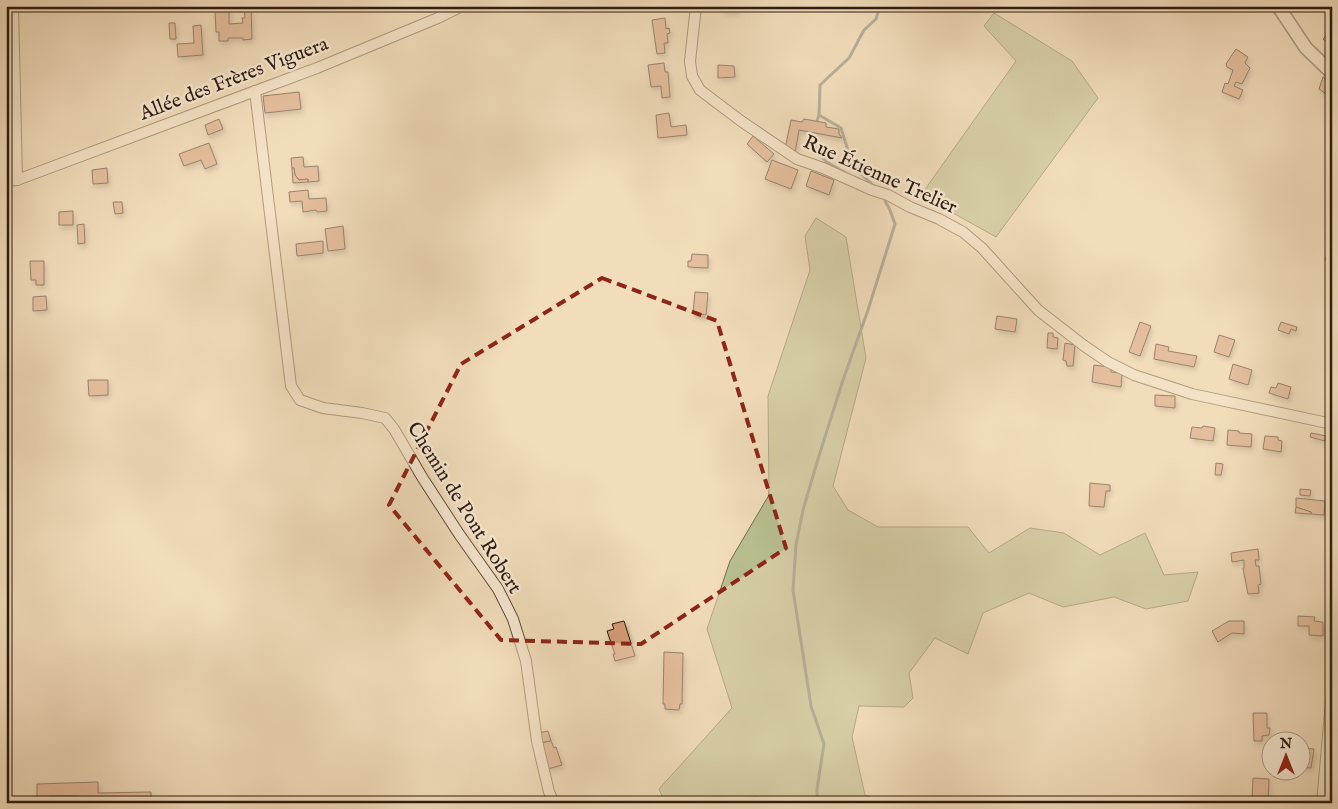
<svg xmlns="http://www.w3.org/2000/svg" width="1338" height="809" viewBox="0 0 1338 809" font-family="'IM FELL English',serif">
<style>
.green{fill:#b9c191;stroke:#726e51}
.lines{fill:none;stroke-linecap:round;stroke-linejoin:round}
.stream{stroke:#6f7b73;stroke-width:3}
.building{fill:#d49c78;stroke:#2c1b11;filter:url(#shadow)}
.minor-casing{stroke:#5e4c3c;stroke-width:12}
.tertiary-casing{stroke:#5e4c3c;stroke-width:15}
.minor{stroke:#f7e9d3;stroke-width:10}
.tertiary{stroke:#f7e9d3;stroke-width:12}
.marked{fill:none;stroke:#8f2418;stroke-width:4;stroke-dasharray:10 6;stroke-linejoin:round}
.labels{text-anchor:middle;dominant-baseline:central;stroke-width:5;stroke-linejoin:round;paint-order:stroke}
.street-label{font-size:20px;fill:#2c1b11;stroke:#f7e9d3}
</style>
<defs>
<filter id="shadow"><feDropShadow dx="2" dy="3.5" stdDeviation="2.5" flood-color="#0004"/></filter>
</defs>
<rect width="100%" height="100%" fill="#f2ddbb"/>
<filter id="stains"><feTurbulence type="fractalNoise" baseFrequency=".004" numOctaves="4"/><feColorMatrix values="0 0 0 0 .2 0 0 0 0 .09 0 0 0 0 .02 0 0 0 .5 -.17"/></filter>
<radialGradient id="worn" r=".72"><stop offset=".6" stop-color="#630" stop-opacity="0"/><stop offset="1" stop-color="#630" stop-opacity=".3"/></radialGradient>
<!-- green -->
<g class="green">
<path d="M994,13L1072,61L1098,98L996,237L921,195L1016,61L984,26Z"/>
<path d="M816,218L846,237L866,358L833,486L848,510L878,527H968L989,553L1030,528L1064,533L1100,555L1145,533L1164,575L1198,572L1188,601L1146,609L1114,597L1063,607L1029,593L983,613L968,654L935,638L909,673L913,698L904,707L859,706L852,737L865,795L886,803H759L758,796L708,803H665L659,789L732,708L707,629L730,561L769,495L768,396L810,270L805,236Z"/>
</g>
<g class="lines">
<!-- stream -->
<g class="stream">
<path d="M817,121L819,115"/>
<path d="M815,141C816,158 832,166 846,173"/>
<path d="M875,187L859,172L849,154L841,128L819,115L820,85L849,58L864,30L876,19L880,6"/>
<path d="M817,803V789L824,744L811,706L793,590L796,545L803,510L818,459L843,380L868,310L895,224L890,210L885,201"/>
</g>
</g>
<!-- building -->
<g class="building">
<rect x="723" y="6" width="15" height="5"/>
<path d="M229,8V24L243,23L242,18H245L244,8H251L252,39L243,40V38H228V41H219V32H216L215,9Z"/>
<path d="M665,18L666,29L669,28L670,33L667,34L668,43H664L665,53L657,54L652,20Z"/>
<path d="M169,23H175L176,39H170Z"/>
<path d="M201,25L203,55L178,57L177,44L194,43L193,26Z"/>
<path d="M1332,30V46L1323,39Z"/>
<path d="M1236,49L1248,57L1245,63L1250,68L1242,84L1236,82L1234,86L1243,90L1239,99L1222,92L1225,83L1228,84L1233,70L1227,67L1226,64Z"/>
<path d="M664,63L665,72H668L670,97L662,98L661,86L651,87L648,65Z"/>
<path d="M718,65L734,66L735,77L718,78Z"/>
<path d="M1323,77L1332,84L1326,94L1319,89Z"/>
<path d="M299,92L301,109L265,113L263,96Z"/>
<path d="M669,113L671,127L686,125L687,135L658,138L656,115Z"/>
<path d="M219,119L223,129L208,135L205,125Z"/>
<path d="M804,119L826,123V127L839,129V134L842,138L799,130L795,153L785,149L791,120L802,122Z"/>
<path d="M753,136L774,154L767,162L747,144Z"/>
<path d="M209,143L217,164L205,169L201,160L184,166L179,154Z"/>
<path d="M303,157L304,167L318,166L319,181L308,182V179L299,180L295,175L294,168H292L291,158Z"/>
<path d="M772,160L798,170L791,189L765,179Z"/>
<path d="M107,168L108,183L93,184L92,170Z"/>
<path d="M292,168H294L295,175L299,180L308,179V182L293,183Z"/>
<path d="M811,171L834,180L829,195L806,186Z"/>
<path d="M308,190L309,199L326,198L327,211L317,212L316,210L303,212L302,201L290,202L289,192Z"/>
<path d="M113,202H122L123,213L115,214Z"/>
<path d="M73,211V225H59V212Z"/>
<path d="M84,224L85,243L78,244L77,225Z"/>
<path d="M343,226L345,249L328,251L325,229Z"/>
<path d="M323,241V253L297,256L296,244Z"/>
<path d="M1331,241H1332V263L1325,260Z"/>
<path d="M692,254L708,255V268L688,267V261H691Z"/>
<path d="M30,261H44V285H36V280H31Z"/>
<path d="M695,292L708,293L706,315L693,313Z"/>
<path d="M46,296L47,310L33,311V297Z"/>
<path d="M997,316L1017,319L1015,332L995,329Z"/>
<path d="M1140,322L1151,326L1140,356L1129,352Z"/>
<path d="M1281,322L1297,327L1296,331L1291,329L1289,334L1278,330Z"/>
<path d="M1048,333H1053V337L1058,338L1057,349L1047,348Z"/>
<path d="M1219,335L1235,340L1229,357L1214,352Z"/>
<path d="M1065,343L1075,345L1073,366H1067L1066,361L1063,360Z"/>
<path d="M1156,344L1169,347L1168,351L1197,356L1194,367L1154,359Z"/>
<path d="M1233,364L1252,370L1248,385L1229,379Z"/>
<path d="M1094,365L1109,367L1111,368V372L1122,373L1121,387L1092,382Z"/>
<path d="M88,380H108V395L89,396Z"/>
<path d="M1278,383L1291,387L1288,399L1269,393L1271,387L1276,388Z"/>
<path d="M1155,395L1175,396V408L1155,406Z"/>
<path d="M1203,426L1215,428L1213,441L1190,438L1192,427L1202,428Z"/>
<path d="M1228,430L1239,431V433L1252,434L1251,447L1227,445Z"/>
<path d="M1311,433L1326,436L1325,441L1310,437Z"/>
<path d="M1265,436L1278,437V440L1282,441L1281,452L1263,449Z"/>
<path d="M1216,463L1223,464L1221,475H1215Z"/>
<path d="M1090,483L1110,485V491H1106L1104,507L1089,506Z"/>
<path d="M1300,489L1311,490L1310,496L1300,495Z"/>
<path d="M1296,498L1325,501L1324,515L1311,514V512L1296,507Z"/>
<path d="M1296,507L1311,512V514L1295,513Z"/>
<path d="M1258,549L1259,560H1255L1256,566H1259L1261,584L1258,585L1259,593L1248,594L1243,568H1244V560L1232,562L1231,553Z"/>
<path d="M1298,616L1315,617L1314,621L1323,622V636L1309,635V626H1298Z"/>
<path d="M624,621L635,656L615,661L613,654H615L607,631L614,629L612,624Z"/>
<path d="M1229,621H1244V634L1232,633L1218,642L1212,631Z"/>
<path d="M664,652L683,653L682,704H680L679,710L665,709V704H663Z"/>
<path d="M1253,713H1267V728H1270L1269,735L1262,736V741H1254Z"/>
<path d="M548,731L551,741L540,743L538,733Z"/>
<path d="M551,741L554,748L556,747L562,765L548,769L540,743Z"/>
<path d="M1300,748L1314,749L1311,768L1300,767Z"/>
<path d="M1253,778L1269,779L1268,801L1252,800Z"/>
<path d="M98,782V793L151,792V803H79V796H49L50,803H37V784Z"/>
</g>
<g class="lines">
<!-- minor casing -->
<g class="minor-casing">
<g id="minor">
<path d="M13,6L17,180"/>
<path d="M696,6L690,61L692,76L700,90L741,121L797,159L823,168L872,190L888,195L910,207L939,219L963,232L982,248L1038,310L1083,345L1108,362L1134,375L1192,394L1332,424"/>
<path d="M255,91L291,386L300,400L323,408L362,413L385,418L394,429L422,477L459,534L498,589L513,619L526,661L537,741L549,792L554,803"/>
<path d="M6,181L17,180L317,68L438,18L462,6"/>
<path d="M1322,803L1332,691"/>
</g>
</g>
<!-- tertiary casing -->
<g class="tertiary-casing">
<path id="tertiary" d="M1278,6L1306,48L1332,73"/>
</g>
<!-- minor -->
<use href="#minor" class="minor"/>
<!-- tertiary -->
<use href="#tertiary" class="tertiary"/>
</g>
<!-- marked area -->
<path d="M0 0H1338V809H0ZM602,278L717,321L786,548L641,644L501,640L389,505L461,364Z" fill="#f2ddbb" fill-opacity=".55" fill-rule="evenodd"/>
<path class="marked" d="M602,278L717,321L786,548L641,644L501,640L389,505L461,364Z"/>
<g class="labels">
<!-- street labels -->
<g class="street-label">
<text transform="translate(234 79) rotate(-21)">Allée des Frères Viguera</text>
<text transform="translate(880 175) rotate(24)">Rue Étienne Trelier</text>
<text transform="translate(464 508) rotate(58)">Chemin de Pont Robert</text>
</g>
</g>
<!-- margin -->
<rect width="1338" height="809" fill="none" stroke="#f2ddbb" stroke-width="25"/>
<rect x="8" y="8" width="1323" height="794" fill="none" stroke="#2c1b11" stroke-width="2.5"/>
<rect x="12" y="12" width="1313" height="784" fill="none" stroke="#2c1b11"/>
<!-- north arrow -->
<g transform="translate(1286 756)"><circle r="24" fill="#f7e9d3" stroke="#a69785"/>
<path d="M0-4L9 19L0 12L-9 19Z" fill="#8f2418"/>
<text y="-8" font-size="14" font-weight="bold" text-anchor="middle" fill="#2c1b11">N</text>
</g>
<rect width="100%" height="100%" filter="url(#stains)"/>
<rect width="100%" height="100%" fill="url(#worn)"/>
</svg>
